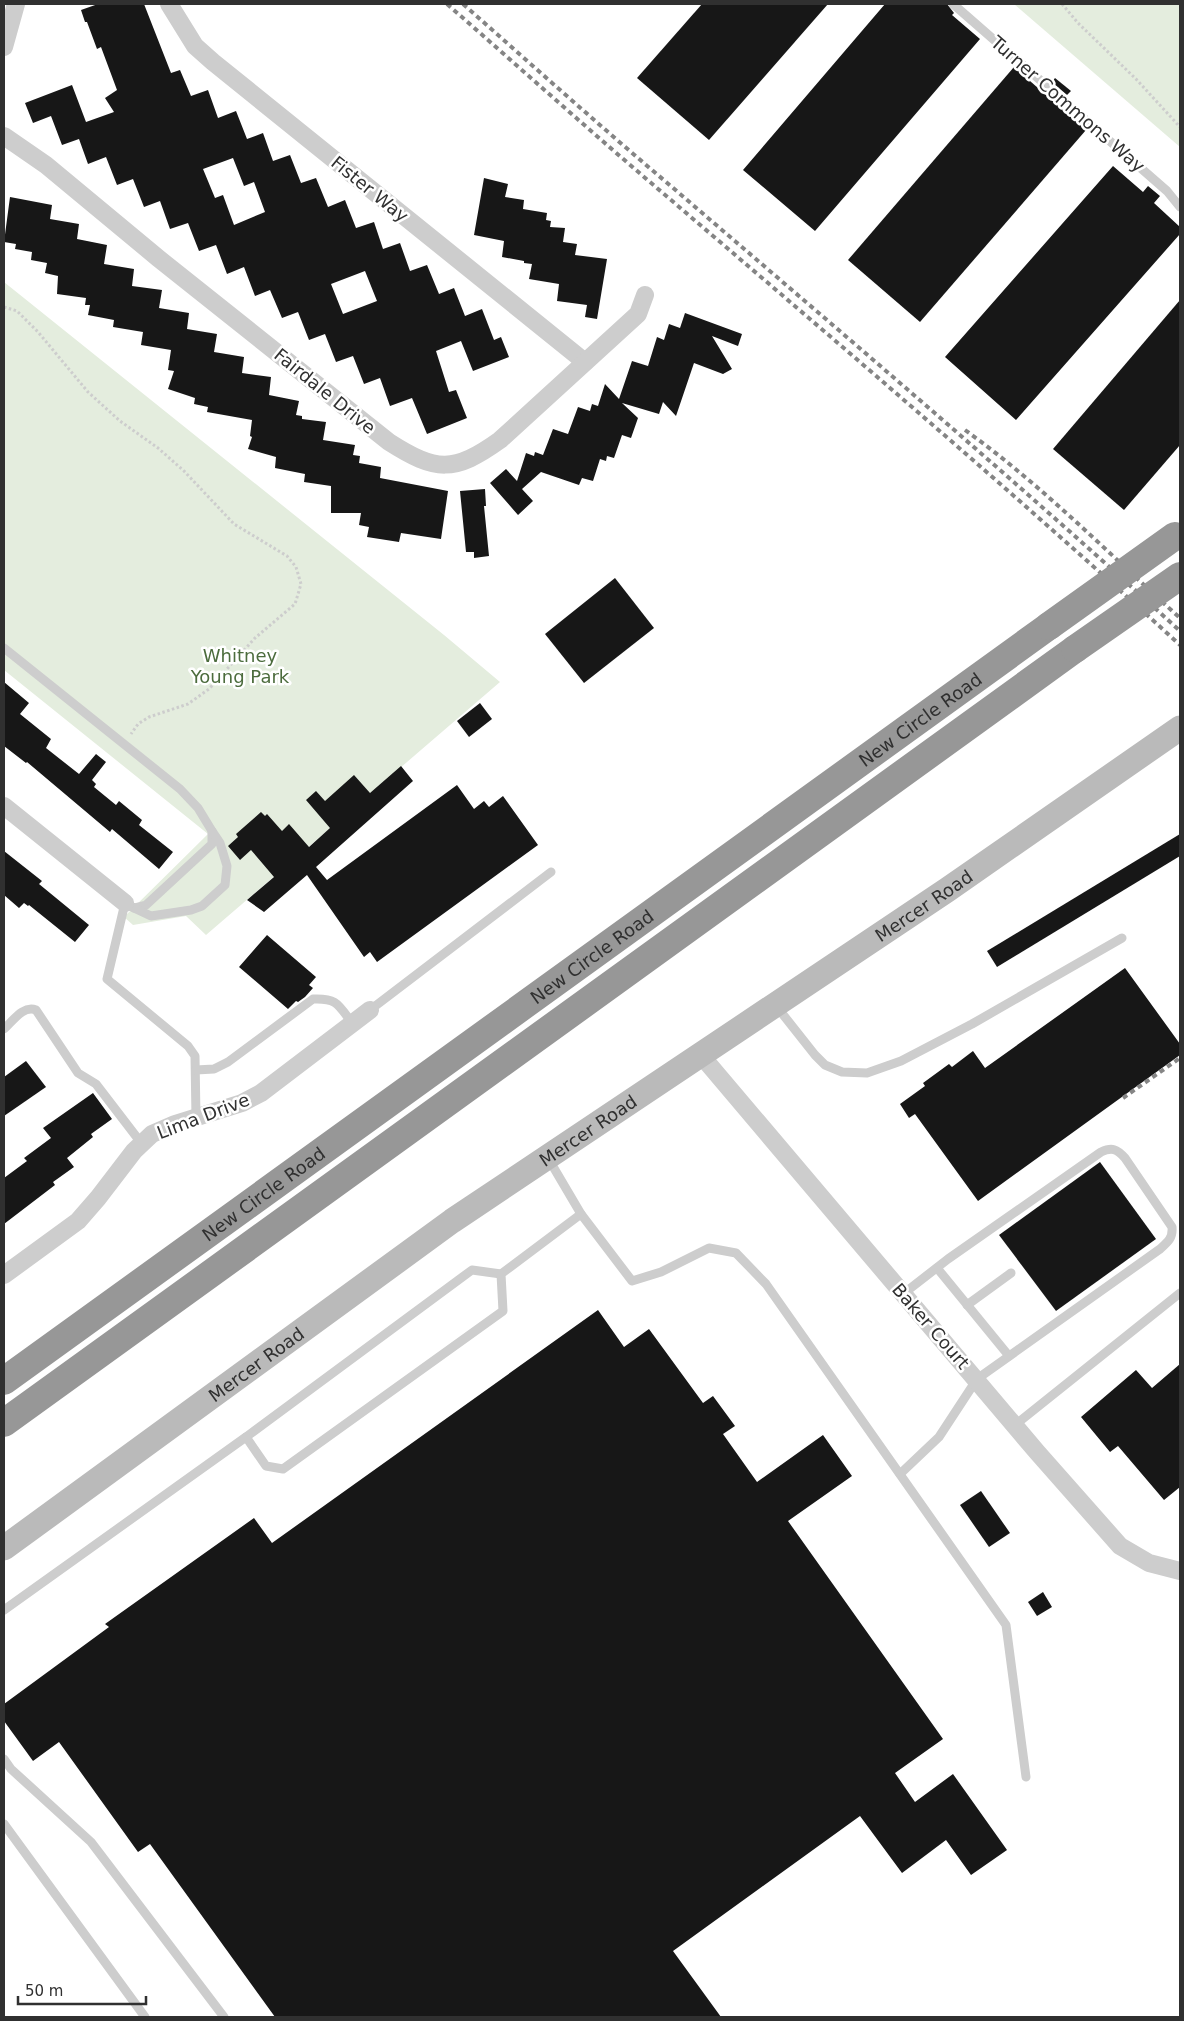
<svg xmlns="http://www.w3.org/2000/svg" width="1184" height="2021" viewBox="0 0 1184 2021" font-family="'DejaVu Sans',sans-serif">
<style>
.green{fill:#e4edde}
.building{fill:#171717;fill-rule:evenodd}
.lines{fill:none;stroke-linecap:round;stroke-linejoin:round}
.path{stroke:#cdcdcd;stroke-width:3;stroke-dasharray:2.5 2.5;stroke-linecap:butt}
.lane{stroke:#cdcdcd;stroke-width:9}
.street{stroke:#cdcdcd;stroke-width:18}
.secondary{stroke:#bababa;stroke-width:25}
.highway{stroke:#979797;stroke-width:28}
.rail{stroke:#858585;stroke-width:4;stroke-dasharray:5 4;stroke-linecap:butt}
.highway-bridge{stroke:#979797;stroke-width:28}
.labels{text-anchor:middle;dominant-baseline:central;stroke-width:5;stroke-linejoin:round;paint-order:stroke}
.street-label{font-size:18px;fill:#303030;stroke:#fff}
.park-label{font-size:18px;fill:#4c6c3d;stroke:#fff}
</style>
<rect width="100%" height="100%" fill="#fff"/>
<!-- green -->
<g class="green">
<path d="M1014,4H1180V147Z"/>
<path d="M4,282L444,635L500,682L206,935L186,916L133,925L124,917L208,834L4,670Z"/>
</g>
<!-- building -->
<g class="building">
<path d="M98,4H144L171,73L180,70L191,96L208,90L218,118L236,111L247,139L263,133L273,161L290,155L301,183L316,178L328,207L345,200L356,228L374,222L383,249L400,243L410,271L427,265L439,294L454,288L465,316L482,309L494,340L501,337L509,357L473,371L461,341L436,351L449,392L456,390L467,418L427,434L412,398L390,406L380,378L364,384L353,356L336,362L325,334L309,340L298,312L282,318L270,290L255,296L244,267L227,274L216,245L199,251L188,223L170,229L160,201L144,207L133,179L117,185L106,157L88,164L79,139L62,145L51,116L33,123L25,103L72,85L86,122L114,112L105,98L117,90L101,47L97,49L87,22H85L81,10ZM233,158L244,186L254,182L265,212L234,225L223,195L215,198L203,169ZM365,271L377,301L343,314L331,284Z"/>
<path d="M702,4H828L709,140L637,78Z"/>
<path d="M885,4H947L954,13L952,15L980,39L815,231L743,170Z"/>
<path d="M1014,67L1086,130L920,322L848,260Z"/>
<path d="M1055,78L1071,91L1067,95L1052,82Z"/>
<path d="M1113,166L1143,192L1148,186L1160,196L1154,203L1180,227V234L1016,420L945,357Z"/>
<path d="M484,178L508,184L505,197L524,200L523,209L547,213L546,220L551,221L550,227L565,228L563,242L577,244L575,255L607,259L597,319L585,317L587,305L557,301L559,284L529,279L532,264L524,263V261L502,257L504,241L474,235Z"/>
<path d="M10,197L52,205L50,219L79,224L77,239L107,245L104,264L134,269L132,286L162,290L159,308L189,313L187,329L217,334L214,352L244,357L242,373L271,377L269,395L299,401L296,415L302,416V419L326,422L323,440L355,445L353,455L360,456L359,463L381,467L380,478L448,491L441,539L401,533L399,542L367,537L369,527L359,525L361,513H331V486L304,482L305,474L275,468L276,457L248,449L252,437L250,436L252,420L207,412L208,407L194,404L195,398L168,389L174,371L168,370L171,350L141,345L143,332L113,327L114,320L88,315L90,305H85L86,298L57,294L58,276L45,273L47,263L31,260L32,252L15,249L16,244L4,242Z"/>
<path d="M1180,300V445L1124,510L1053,449Z"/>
<path d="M685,313L742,334L738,346L712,336L732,369L723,374L694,363L676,416L663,402L659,414L622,403L638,418L631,438L622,435L614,458L607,456L606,461L600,459L593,481L582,478L579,485L541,472L522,489L533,501L518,515L490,483L506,469L517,481L526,453L534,456L535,452L543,455L553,429L568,434L578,407L590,411L592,404L598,406L605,384L619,399L632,361L648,366L657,337L664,340L669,324L680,328Z"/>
<path d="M485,489L486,506H484L489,556L474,558V552H466L460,491Z"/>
<path d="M615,578L654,628L584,683L545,634Z"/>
<path d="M4,682L29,703L20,714L51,739L46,748L79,774L96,754L106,762L92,780L96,784L94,787L116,805L119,801L142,820L139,825L173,852L159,869L112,829L110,832L27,762L26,763L4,746Z"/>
<path d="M480,703L492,719L469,737L457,721Z"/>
<path d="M401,766L413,781L316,867L327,880L457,785L474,809L484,801L489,807L503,796L538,845L377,962L370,952L364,957L307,875L264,912L247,900L274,877L251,850L240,860L228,846L238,837L236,834L261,812L265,816L267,814L282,831L289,824L309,847L330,828L306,800L316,791L325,801L354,775L370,793Z"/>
<path d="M1180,834V856L997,967L987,951Z"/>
<path d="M4,851L42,881L39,884L89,925L75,942L29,905L28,906L24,903L19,908L4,895Z"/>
<path d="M267,935L316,977L309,985L313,988L305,997L298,1002L296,1001L288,1009L239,967Z"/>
<path d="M1125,968L1180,1044V1055L978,1201L915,1114L909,1118L900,1104L925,1086L923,1083L949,1064L952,1067L973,1051L985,1068Z"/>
<path d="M26,1061L46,1087L4,1116V1077Z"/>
<path d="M93,1093L112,1119L91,1134L93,1137L67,1158L74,1167L53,1182L55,1185L4,1224V1178L27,1161L24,1158L51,1138L43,1128Z"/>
<path d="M1100,1162L1156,1239L1056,1311L999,1235Z"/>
<path d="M598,1310L624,1347L649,1329L703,1403L713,1396L735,1426L723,1434L757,1482L823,1435L852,1476L788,1521L943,1739L895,1773L915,1802L953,1774L1007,1850L971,1875L946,1840L902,1873L860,1816L673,1951L721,2017H275L150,1844L138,1852L59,1742L33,1761L4,1721V1704L109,1627L105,1624L254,1518L272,1543Z"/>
<path d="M1180,1364V1487L1164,1500L1118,1446L1110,1452L1081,1417L1136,1370L1152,1388Z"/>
<path d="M981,1491L1010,1533L989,1547L960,1505Z"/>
<path d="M1043,1592L1052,1607L1037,1616L1028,1602Z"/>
</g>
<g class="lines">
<!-- path -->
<g class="path">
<path d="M1062,4L1078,23L1136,79L1180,127"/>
<path d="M4,307L17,311L38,332L88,392L120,421L158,448L184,471L234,524L287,556L296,567L301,584L295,604L255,638L209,689L188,704L149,717L138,724L131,734"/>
</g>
<!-- lane -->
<g class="lane">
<path d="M953,4L1167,191L1180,207"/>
<path d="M4,648L180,789L198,808L212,831V844L146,905L134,908L125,903L107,979L188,1046L195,1056L196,1118"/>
<path d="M134,908L151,916L191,910L202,906L225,885L227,866L220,843L212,831"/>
<path d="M777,1007L815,1055L825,1065L842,1072L867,1073L901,1061L972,1024L1122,938"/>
<path d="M370,1010L551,872"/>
<path d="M4,1029C13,1021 23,1005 36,1010L78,1073L96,1084L142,1144"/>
<path d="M196,1070L214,1069L228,1062L313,999C337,998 338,1004 352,1023"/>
<path d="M548,1158L581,1214L632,1281L661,1272L709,1248L736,1253L766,1284L1006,1625L1026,1777"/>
<path d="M937,1268L1009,1356"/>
<path d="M967,1305L1011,1273"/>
<path d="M1015,1425L1180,1293"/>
<path d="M246,1437L472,1270L501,1274"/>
<path d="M900,1474L939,1437L977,1379L1160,1249C1168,1242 1173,1238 1172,1227L1125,1158C1117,1149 1112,1147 1101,1152L948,1259L903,1294"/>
<path d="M4,1610L246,1437L266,1466L283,1469L503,1311L501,1274L581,1214"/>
<path d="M4,1759L11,1769L91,1842L224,2017"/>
<path d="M4,1824L145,2017"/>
</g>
<!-- street -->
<g class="street">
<path d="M169,4L195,46L213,62L585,362"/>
<path d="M4,47L16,4"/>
<path d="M4,136L46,165L158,258L389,442C436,472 454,473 500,440L638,314L645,295"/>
<path d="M4,806L125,903"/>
<path d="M700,1054L1037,1452L1120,1546L1149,1563L1180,1571"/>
<path d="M4,1275L78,1221L98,1198L134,1151L152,1134L175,1124L242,1103L261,1093L370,1010"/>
</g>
<!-- secondary -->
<path class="secondary" id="s1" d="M4,1548L452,1221L947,890L1180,728"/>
<!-- highway -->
<g class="highway">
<path id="s2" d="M4,1381L1049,626"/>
<path d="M4,1423L1075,649"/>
</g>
<!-- rail -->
<g class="rail">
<path d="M447,4C519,67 591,132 664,194C838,343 1012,491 1180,645"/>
<path d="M463,4C532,65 601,127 672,187C843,334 1014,479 1180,631"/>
<path d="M965,430C1043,486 1109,554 1180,618"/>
<path d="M1123,1098L1180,1058"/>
</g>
<!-- highway-bridge -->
<g class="highway-bridge">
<path d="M1049,626L1175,536"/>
<path d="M1075,649L1180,576"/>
</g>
</g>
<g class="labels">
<!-- street labels -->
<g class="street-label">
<text transform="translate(1068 104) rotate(41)">Turner Commons Way</text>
<text transform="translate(370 189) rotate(39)">Fister Way</text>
<text transform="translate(325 391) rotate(39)">Fairdale Drive</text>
<text stroke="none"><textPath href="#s2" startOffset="1130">New Circle Road</textPath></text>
<text stroke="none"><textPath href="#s1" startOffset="1122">Mercer Road</textPath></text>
<text stroke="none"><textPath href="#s2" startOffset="725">New Circle Road</textPath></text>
<text transform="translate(203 1116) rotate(-21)">Lima Drive</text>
<text stroke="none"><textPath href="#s1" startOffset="718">Mercer Road</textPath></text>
<text stroke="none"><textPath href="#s2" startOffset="320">New Circle Road</textPath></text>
<text transform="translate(931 1326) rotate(49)">Baker Court</text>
<text stroke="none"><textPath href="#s1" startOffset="312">Mercer Road</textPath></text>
</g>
<!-- park labels -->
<g class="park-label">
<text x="240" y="655">Whitney<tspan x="240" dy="21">Young Park</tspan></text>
</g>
</g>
<!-- border -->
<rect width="1184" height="2021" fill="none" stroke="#303030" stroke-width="10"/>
<!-- scale -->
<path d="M18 1996v8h128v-8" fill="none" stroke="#303030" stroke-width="2.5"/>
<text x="25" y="1996" font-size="15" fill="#303030" stroke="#ffffff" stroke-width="4" paint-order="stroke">50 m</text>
</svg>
